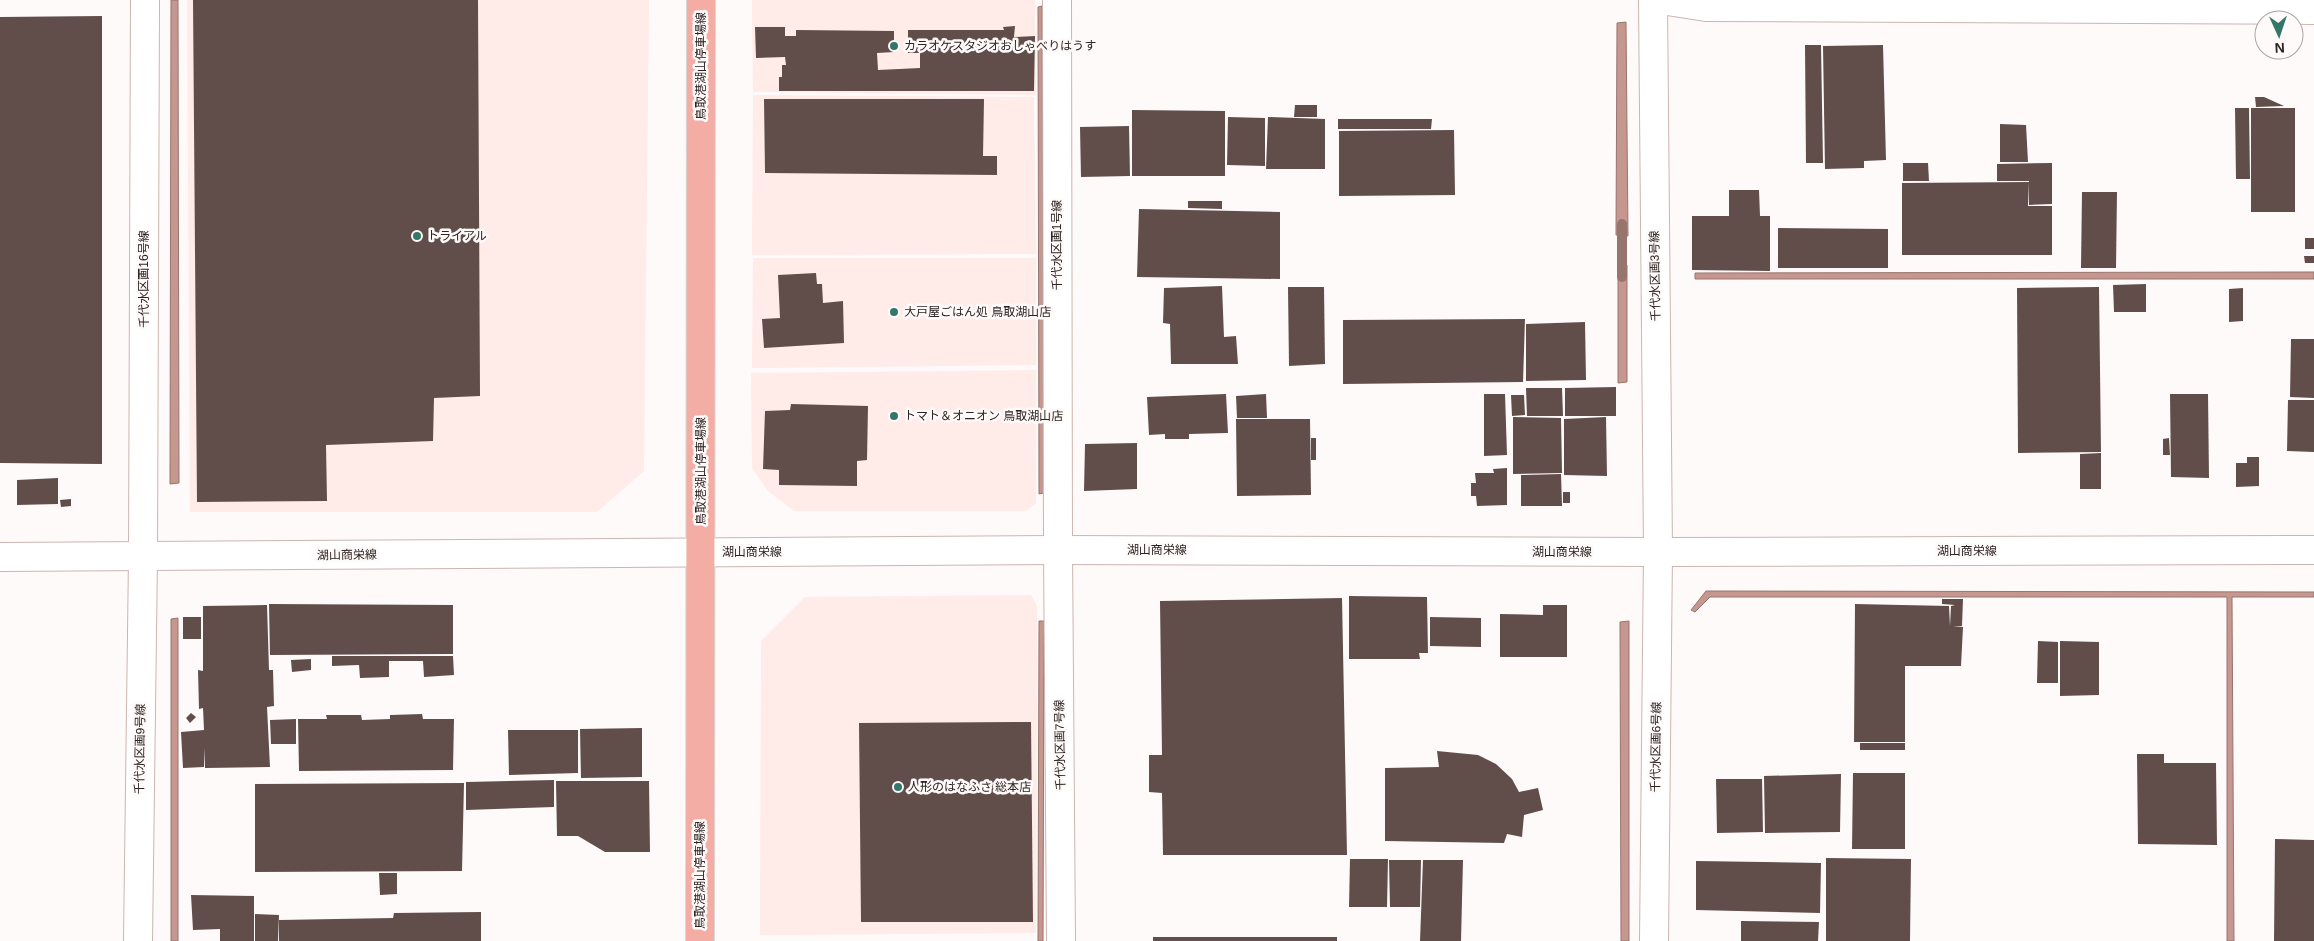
<svg xmlns="http://www.w3.org/2000/svg" width="2314" height="941" viewBox="0 0 2314 941" font-family="Arial,'Noto Sans JP',sans-serif">
<style>
.built{fill:#ffebe8}
.water{fill:#c6978f;stroke:#98746e}
.lines{fill:none;stroke-linecap:round;stroke-linejoin:round}
.stream{stroke:#98746e;stroke-width:10}
.building{fill:#614e4b}
.minor-casing{stroke:#cbb5b1;stroke-width:30}
.major-casing{stroke:#d9d7d7;stroke-width:30}
.minor{stroke:#fff;stroke-width:28}
.major{stroke:#f3ada4;stroke-width:28}
.poi-dot{fill:#337769;stroke:#fefaf9;stroke-width:2}
.labels{text-anchor:middle;dominant-baseline:central;stroke-width:5;stroke-linejoin:round;paint-order:stroke}
.poi-label{font-size:12px;fill:#2c2322;stroke:#fefaf9;text-anchor:start}
.street-label{font-size:12px;fill:#2c2322;stroke:#fefaf9}
</style>
<rect width="100%" height="100%" fill="#fefaf9"/>
<!-- built -->
<g class="built">
<path d="M187,0H649L644,471L597,512H190Z"/>
<path d="M752,0H1035L1036,95L753,92Z"/>
<path d="M753,95L1034,97L1036,254L752,255Z"/>
<path d="M753,258H1036V365L752,368Z"/>
<path d="M1036,370V503L1026,511H794L768,491L752,468L751,373Z"/>
<path d="M1031,595L1037,606L1036,933L760,935L761,641L805,597Z"/>
</g>
<!-- water -->
<g class="water">
<path d="M171,0H178L179,483L170,484Z"/>
<path d="M1042,6L1044,493L1039,494L1038,7Z"/>
<path d="M1626,22L1628,236L1616,235L1617,23Z"/>
<path d="M1627,265V382L1618,383V266Z"/>
<path d="M2314,272V279H1695V273Z"/>
<path d="M1706,591L2314,592V597H2232L2234,941H2227V597H1710L1695,612L1691,610Z"/>
<path d="M178,618V941H171V619Z"/>
<path d="M1039,621H1044L1043,941H1038Z"/>
<path d="M1629,621V941H1621L1620,622Z"/>
</g>
<g class="lines">
<!-- stream -->
<path class="stream" d="M1622,277V224"/>
</g>
<!-- building -->
<g class="building">
<path d="M193,0H478L480,396L434,398L433,441L326,445L327,501L197,502Z"/>
<path d="M102,16V464L0,463V17Z"/>
<path d="M1015,26L1014,37L1035,36L1034,91H779V77H782V65H786L785,57L756,58L755,27H785V36H796V30L894,31V52L877,53L878,70L920,68V53H908V30H1004L1003,27Z"/>
<path d="M1805,45H1821L1823,163H1806Z"/>
<path d="M1883,45L1886,160L1864,161V168L1825,169L1823,46Z"/>
<path d="M2255,97H2264L2284,106L2256,107Z"/>
<path d="M764,99H984L983,156H997V175L765,173Z"/>
<path d="M1295,105H1317V117H1294Z"/>
<path d="M2235,108H2249L2250,179H2236Z"/>
<rect x="2251" y="108" width="44" height="104"/>
<path d="M1132,110L1225,111V176H1132Z"/>
<path d="M1228,117L1265,118V166L1227,165Z"/>
<path d="M1268,117L1325,119V169H1266Z"/>
<path d="M1338,119H1432L1431,129H1338Z"/>
<path d="M2000,124L2026,125L2028,162H2000Z"/>
<path d="M1129,126L1130,176L1081,177L1080,127Z"/>
<path d="M1454,130L1455,195L1339,196V131Z"/>
<path d="M1903,163H1928L1929,181H1903Z"/>
<path d="M2052,163V204L2029,205V181H1997V164Z"/>
<path d="M2029,182L2028,206H2052V255H1902V183Z"/>
<path d="M1729,190H1759L1760,216H1770V271L1692,270V216H1729Z"/>
<path d="M2082,192H2117L2116,268H2081Z"/>
<path d="M1188,201H1222V209L1188,208Z"/>
<path d="M1139,209L1280,212V279L1137,277Z"/>
<path d="M1778,228L1888,229V268H1778Z"/>
<rect x="2305" y="238" width="9" height="11"/>
<path d="M2304,256H2314V263H2305Z"/>
<path d="M816,273L817,284H822L823,303L843,301L844,343L764,348L762,319L780,318L778,275Z"/>
<path d="M2146,284V312H2114L2113,285Z"/>
<path d="M1222,286L1224,337L1236,336L1238,364H1171L1170,324L1163,323L1164,288Z"/>
<path d="M1288,287H1324L1325,364L1289,366Z"/>
<path d="M2099,287L2101,452L2018,453L2017,288Z"/>
<path d="M2243,288V321L2229,322V289Z"/>
<path d="M1525,319L1523,382L1343,384V320Z"/>
<path d="M1585,322L1586,380L1526,381V324Z"/>
<path d="M2291,339H2314V398L2290,397Z"/>
<path d="M1616,387V416H1565V388Z"/>
<path d="M1526,388H1562L1563,416H1527Z"/>
<path d="M1226,394L1228,433L1189,434V439H1165V434L1149,435L1147,397Z"/>
<path d="M1266,394L1267,418H1237L1236,396Z"/>
<path d="M1484,394H1505L1507,455L1484,456Z"/>
<path d="M2170,394H2208L2209,478L2171,477Z"/>
<path d="M1511,395H1524L1525,415L1512,416Z"/>
<path d="M2288,400H2314V452L2287,451Z"/>
<path d="M791,404L868,406L867,460L857,461V486L779,485V470L763,469L765,411L790,410Z"/>
<path d="M1513,417L1561,418L1562,473L1513,474Z"/>
<path d="M1606,417L1607,476L1564,475V419Z"/>
<path d="M1236,419H1310L1311,495L1237,496Z"/>
<rect x="1311" y="438" width="5" height="22"/>
<path d="M2169,438L2170,455H2163V439Z"/>
<path d="M1137,443V489L1084,491L1085,444Z"/>
<path d="M2101,453V489H2080V454Z"/>
<path d="M2247,457H2259V486L2236,487V463H2247Z"/>
<path d="M1507,468V505L1477,506L1476,496H1471V483H1476L1475,473H1494L1493,469Z"/>
<path d="M1561,474L1562,506H1521V475Z"/>
<path d="M58,478V504L17,505V480Z"/>
<rect x="1563" y="492" width="7" height="11"/>
<path d="M71,499V506L61,507L60,500Z"/>
<path d="M1349,596L1427,597L1428,653H1419L1420,659H1349Z"/>
<path d="M1342,598L1347,855H1163L1162,793L1149,792V755H1162L1160,601Z"/>
<path d="M1942,599H1963L1962,626H1953L1963,627L1961,666H1905V742H1854L1855,604L1949,606L1950,626L1951,606L1955,605L1942,604Z"/>
<path d="M269,604L453,605V654L270,655Z"/>
<path d="M267,605L269,670H273L274,706L267,707L270,767L205,768V748L204,767L183,768L181,732L204,730L203,708L199,709L198,670L203,671V606Z"/>
<path d="M1543,605H1567V657H1500V614L1543,615Z"/>
<rect x="183" y="617" width="18" height="22"/>
<path d="M1430,617L1481,618V647L1430,646Z"/>
<path d="M2038,641L2058,642V683H2037Z"/>
<path d="M2060,641L2099,642V695L2060,696Z"/>
<path d="M332,656H453L454,675L424,677L423,661H389V677L360,678L359,665L332,666Z"/>
<path d="M311,659V670L292,672L291,660Z"/>
<path d="M191,713L196,717L190,723L186,718Z"/>
<path d="M422,714L423,719H454L453,770L299,771L298,719H327L326,715H361L362,720L390,719V715Z"/>
<path d="M296,719V744H271L270,720Z"/>
<path d="M1031,722L1033,922H861L859,723Z"/>
<path d="M642,728V777L581,778L580,729Z"/>
<path d="M508,730H578V773L509,775Z"/>
<rect x="1860" y="743" width="45" height="7"/>
<path d="M1437,751L1478,755L1496,764L1512,779L1519,792L1538,788L1543,810L1524,815L1522,837L1507,834L1504,843L1385,841V768L1439,767Z"/>
<path d="M2137,754H2164V763H2216L2217,845L2138,844Z"/>
<path d="M1853,773H1905V849H1852Z"/>
<path d="M1841,774L1840,832L1765,833L1764,776Z"/>
<path d="M1716,779H1762L1763,832L1717,833Z"/>
<path d="M554,780V807L466,810V782Z"/>
<path d="M556,781H649L650,852H605L578,836H557Z"/>
<path d="M464,783L462,871L255,872V784Z"/>
<path d="M2275,839L2314,840V941H2274Z"/>
<path d="M1826,858L1911,859L1910,941H1826Z"/>
<path d="M1350,859H1388L1387,907H1349Z"/>
<path d="M1389,860H1421L1420,907H1390Z"/>
<path d="M1423,860H1463L1461,941H1420Z"/>
<path d="M1696,861L1821,863L1820,913L1696,910Z"/>
<path d="M379,873H397V894L380,895Z"/>
<path d="M191,895L254,896V941H220V929L193,930Z"/>
<path d="M481,912V941H279V920L393,918L394,913Z"/>
<path d="M255,914L279,915L278,941H255Z"/>
<path d="M1741,921L1819,922L1818,941H1741Z"/>
<rect x="1153" y="937" width="184" height="4"/>
</g>
<g class="lines">
<!-- minor casing -->
<g class="minor-casing">
<g id="minor">
<path d="M1057,0L1058,550L1061,941"/>
<path d="M1653,0L1658,552L1654,941"/>
<path d="M1661,0L1706,7L2314,10"/>
<path d="M0,557L1058,550L1658,552L2314,550"/>
<path d="M138,941L143,557L145,0"/>
</g>
</g>
<!-- major casing -->
<g class="major-casing">
<path id="major" d="M700,941L701,0"/>
</g>
<!-- minor -->
<use href="#minor" class="minor"/>
<!-- major -->
<use href="#major" class="major"/>
</g>
<!-- markers -->
<g class="poi-dot">
<circle cx="894" cy="46" r="5"/>
<circle cx="417" cy="236" r="5"/>
<circle cx="894" cy="312" r="5"/>
<circle cx="894" cy="416" r="5"/>
<circle cx="898" cy="787" r="5"/>
</g>
<g class="labels">
<!-- poi labels -->
<g class="poi-label">
<text x="904" y="46">カラオケスタジオおしゃべりはうす</text>
<text x="427" y="236">トライアル</text>
<text x="904" y="312">大戸屋ごはん処 鳥取湖山店</text>
<text x="904" y="416">トマト＆オニオン 鳥取湖山店</text>
<text x="908" y="787">人形のはなふさ 総本店</text>
</g>
<!-- street labels -->
<g class="street-label">
<text transform="translate(701 66) rotate(-90)">鳥取港湖山停車場線</text>
<text transform="translate(1057 245) rotate(-90)">千代水区画1号線</text>
<text transform="translate(1655 276) rotate(-91)">千代水区画3号線</text>
<text transform="translate(144 279) rotate(-90)">千代水区画16号線</text>
<text transform="translate(701 471) rotate(-90)">鳥取港湖山停車場線</text>
<text x="1157" y="550">湖山商栄線</text>
<text x="1967" y="551">湖山商栄線</text>
<text x="752" y="552">湖山商栄線</text>
<text x="1562" y="552">湖山商栄線</text>
<text transform="translate(347 555) rotate(-1)">湖山商栄線</text>
<text transform="translate(1060 745) rotate(-91)">千代水区画7号線</text>
<text transform="translate(1656 747) rotate(-89)">千代水区画6号線</text>
<text transform="translate(140 749) rotate(-89)">千代水区画9号線</text>
<text transform="translate(700 875) rotate(-90)">鳥取港湖山停車場線</text>
</g>
</g>
<!-- north arrow -->
<g transform="translate(2279 35) rotate(177)"><circle r="24" fill="#fefaf9" stroke="#aaa4a3"/>
<path d="M0-4L9 19L0 12L-9 19Z" fill="#337769"/>
<text y="-8" font-size="14" font-weight="bold" text-anchor="middle" fill="#2c2322">N</text>
</g>
</svg>
